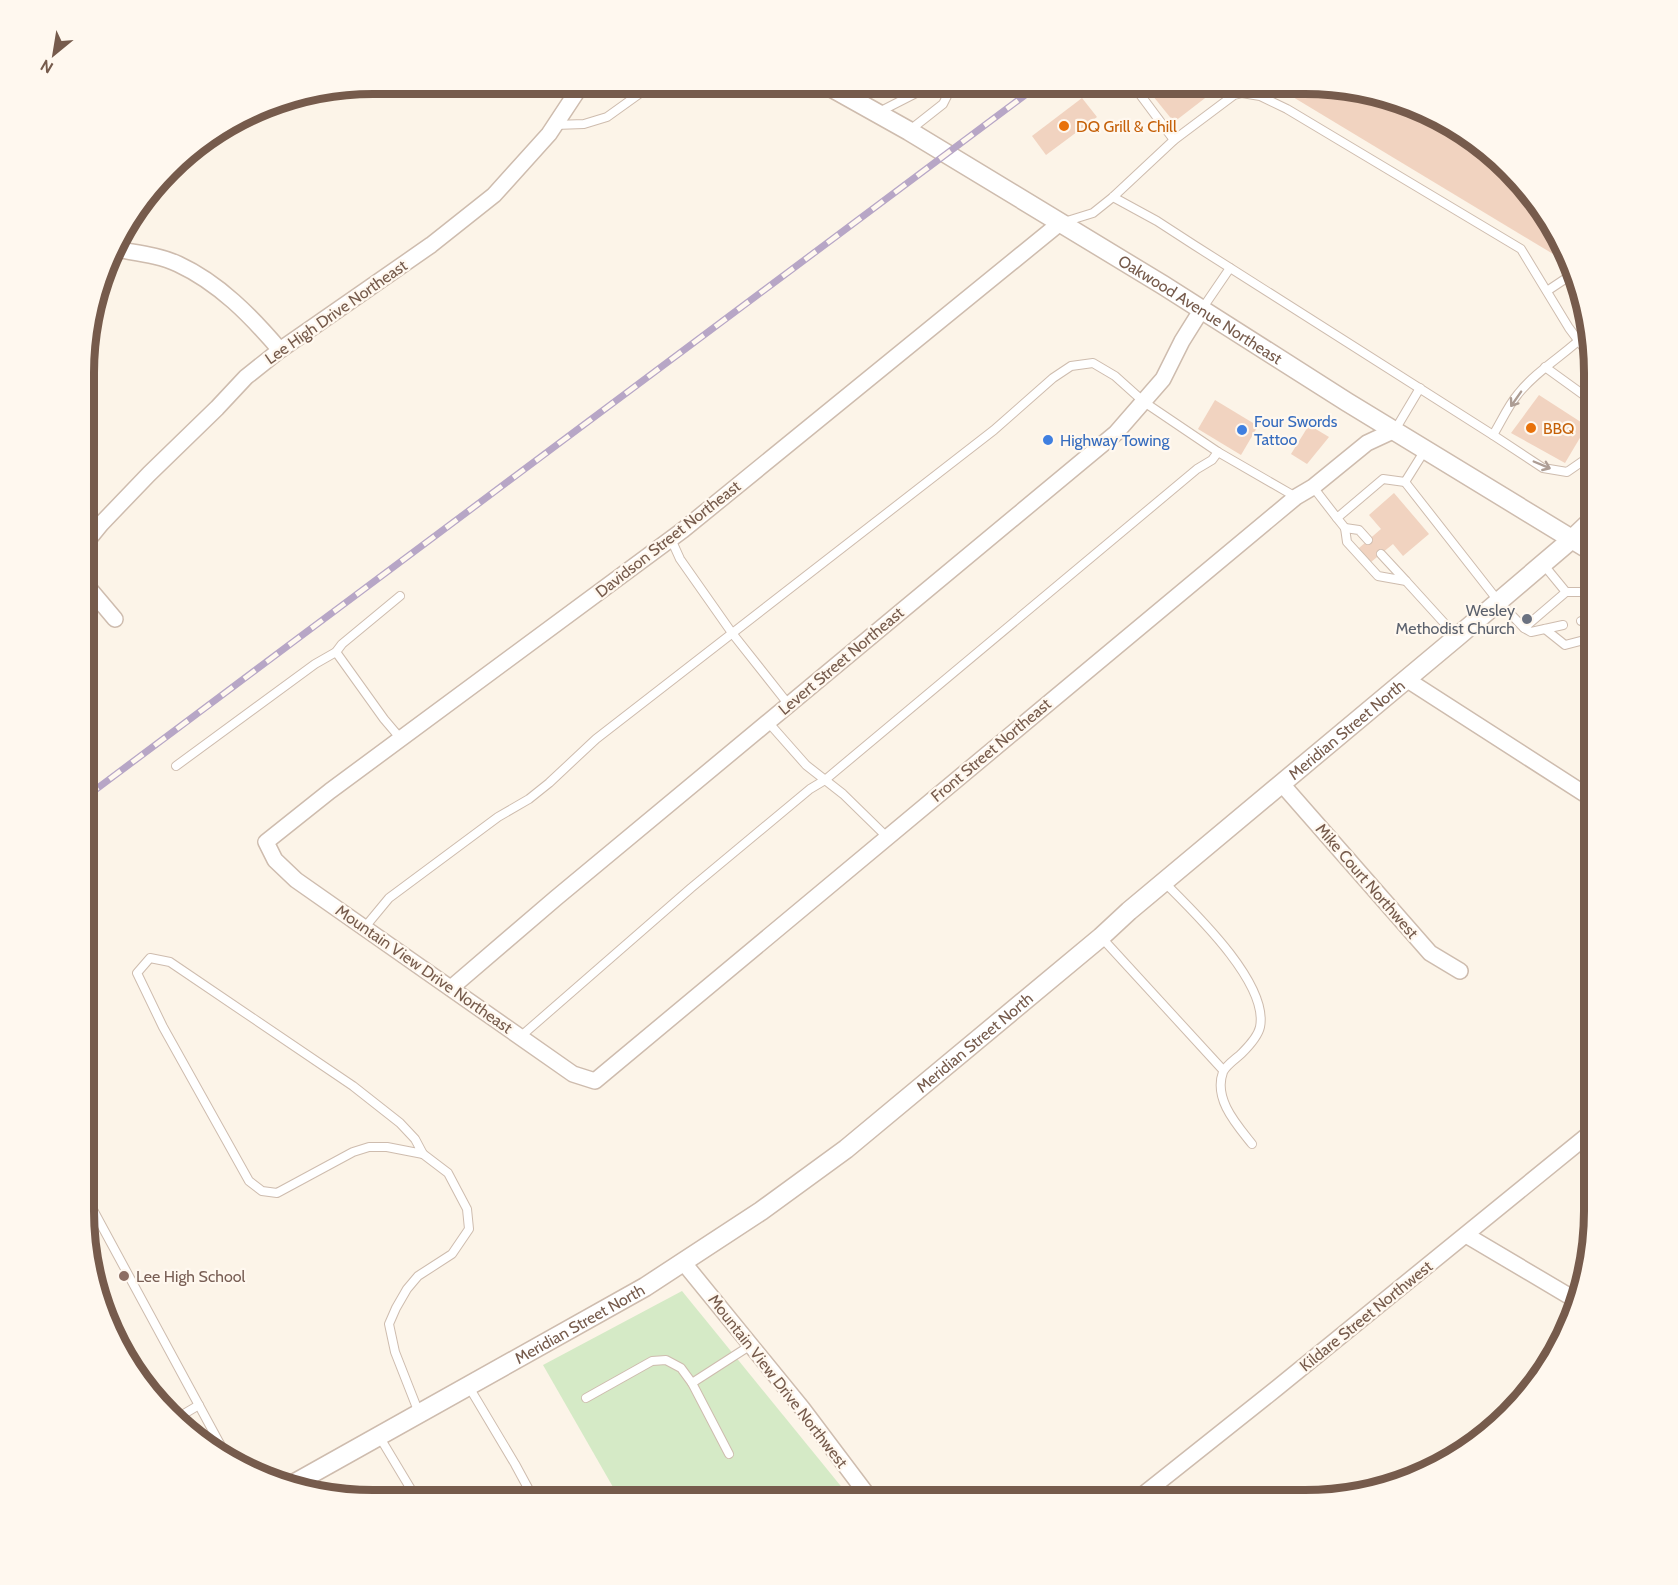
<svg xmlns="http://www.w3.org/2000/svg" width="1678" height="1585" viewBox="0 0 1678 1585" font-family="Cabin,sans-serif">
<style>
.green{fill:#d5eac6}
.building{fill:#f1d3c0}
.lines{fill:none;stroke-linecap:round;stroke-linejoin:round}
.service-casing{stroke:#cebcae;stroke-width:10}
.minor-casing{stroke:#cebcae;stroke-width:18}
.tertiary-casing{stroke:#cebcae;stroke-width:21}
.service{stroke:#fff;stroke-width:8}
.minor{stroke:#fff;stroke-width:15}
.tertiary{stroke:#fff;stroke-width:18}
.rail-casing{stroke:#b7a6c6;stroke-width:7}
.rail{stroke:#fff8ef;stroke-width:4.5;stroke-dasharray:14;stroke-linecap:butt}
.oneway{stroke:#ad9d94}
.food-dot{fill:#e8710a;stroke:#fff8ef;stroke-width:2}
.shop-dot{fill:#3f7fe0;stroke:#fff8ef;stroke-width:2}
.worship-dot{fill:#6b7280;stroke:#fff8ef;stroke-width:2}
.education-dot{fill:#8d6e63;stroke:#fff8ef;stroke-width:2}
.labels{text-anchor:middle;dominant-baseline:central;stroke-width:4.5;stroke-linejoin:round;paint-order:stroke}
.food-label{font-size:16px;fill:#c56008;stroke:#fff8ef;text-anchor:start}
.street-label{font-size:16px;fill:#765b4c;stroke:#fff8ef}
.shop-label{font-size:16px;fill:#366cbe;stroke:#fff8ef;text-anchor:start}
.worship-label{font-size:16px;fill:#5b616d;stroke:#fff8ef;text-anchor:end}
.education-label{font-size:16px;fill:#785e54;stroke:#fff8ef;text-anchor:start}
.rim{fill:none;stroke:#765b4c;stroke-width:8}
</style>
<rect width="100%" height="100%" fill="#fcf4e8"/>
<!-- green -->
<path class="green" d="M682,1291L853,1501H621L543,1365Z"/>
<!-- building -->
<g class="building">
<path d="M1144,85H1222L1174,122Z"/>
<path d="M1273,85H1324L1433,114L1522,183L1573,266Z"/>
<path d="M1082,98L1097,117L1046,155L1032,136Z"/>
<path d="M1539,395L1587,426L1565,463L1511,433Z"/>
<path d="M1215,400L1258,426L1241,455L1198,429Z"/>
<path d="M1309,425L1329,437L1307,464L1291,454Z"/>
<path d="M1394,493L1429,534L1403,556L1393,544L1371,562L1359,548L1381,529L1369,515Z"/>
<path d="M103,1311L129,1356L128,1357L106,1322Z"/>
</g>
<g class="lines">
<!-- service casing -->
<g class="service-casing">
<g id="service">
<path d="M1133,85L1174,140"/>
<path d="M877,113L928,87L944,84"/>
<path d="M555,125L584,124L607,117L653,84"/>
<path d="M910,130L943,104L953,84"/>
<path d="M1113,197L1157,221L1194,245L1493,435L1543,468L1567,472L1593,454"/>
<path d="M1064,222L1093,213L1113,197L1174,140L1234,95L1242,93L1260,96L1287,109L1521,249L1569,328L1593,360"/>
<path d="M1547,291L1574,273"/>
<path d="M1202,309L1230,268"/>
<path d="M1545,367L1592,401L1593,404"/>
<path d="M1395,430L1420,388"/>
<path d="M1493,435C1501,422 1508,406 1518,394C1537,370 1566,354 1588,332"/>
<path d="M1425,450L1405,482L1499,602L1524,628L1566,592"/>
<path d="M1313,487L1337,518L1383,479L1405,482"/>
<path d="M1337,518L1345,528L1347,542L1378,576L1406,581L1456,636"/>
<path d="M1345,528L1359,530L1368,540"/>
<path d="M671,539L680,559L732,633L789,705"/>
<path d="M1381,554L1406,581"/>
<path d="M1543,564L1566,592H1594"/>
<path d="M1581,621L1594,617"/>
<path d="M1524,628L1531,632L1563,625"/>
<path d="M1545,629L1565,645L1588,639L1594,618"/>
<path d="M336,652L384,719L401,739"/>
<path d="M768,722L806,765L843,794L887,837"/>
<path d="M176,766L315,664L336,652L342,644L400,596"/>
<path d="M1164,882C1193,911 1269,983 1260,1027C1258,1036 1249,1046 1242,1053C1237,1058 1226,1065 1223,1072C1213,1099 1237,1125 1252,1144"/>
<path d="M365,927L389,898L498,817L529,799L549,783L596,739L994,430L1053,378L1071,366L1093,363L1115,376L1144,402L1218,452L1296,497"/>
<path d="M1101,937L1223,1070"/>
<path d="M150,958L170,962L353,1086L400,1123L415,1139L423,1154L387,1147H369L353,1152L277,1193L262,1191L249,1181L163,1027L137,973Z"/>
<path d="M520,1037L691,888L810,789L825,780L1197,469L1212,460L1218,452"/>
<path d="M85,1195L227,1457"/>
<path d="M469,1387L515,1464L535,1501"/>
<path d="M586,1398L652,1361L666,1360L681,1368L692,1383"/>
<path d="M419,1413L395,1352L389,1324L396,1308L407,1289L418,1276L452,1254L469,1229L467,1209L448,1173L423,1154"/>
<path d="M177,1418L199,1405"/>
<path d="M379,1436L418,1501"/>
<path d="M729,1454L692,1383L751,1345"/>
</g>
</g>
<!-- minor casing -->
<g class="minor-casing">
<g id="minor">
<path d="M1060,223L683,530L330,791L266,842L275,860L296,880L573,1074L595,1081L1296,497L1313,487L1367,443L1395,430"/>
<path d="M115,249C136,253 159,255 178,264C219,283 251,316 280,350"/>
<path d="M88,540L101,524L149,474L217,408L246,377L280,350L431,245L494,195L549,134L582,84"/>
<path d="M88,587L115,619"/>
<path d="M1406,679L1594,800"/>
<path d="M1281,783L1430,953L1460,971"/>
<path d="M451,988L556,898L1116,433L1163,379L1182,341L1202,309"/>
<path d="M1466,1235L1574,1299"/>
<path d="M683,1262L802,1408L872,1501"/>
<path d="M1135,1501L1277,1388L1594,1130"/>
</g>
</g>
<!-- tertiary casing -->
<g class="tertiary-casing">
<g id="tertiary">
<path id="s1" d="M825,84L909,131L1163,285L1347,402L1593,552"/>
<path id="s2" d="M295,1483L645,1287L761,1211L846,1149L1101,937L1129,911L1457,637L1572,539L1593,519"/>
</g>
</g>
<!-- service -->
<use href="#service" class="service"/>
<!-- minor -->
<use href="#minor" class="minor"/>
<!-- tertiary -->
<use href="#tertiary" class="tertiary"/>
<!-- rail casing -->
<g class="rail-casing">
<path id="rail" d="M87,796L1040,84"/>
</g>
<!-- rail -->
<use href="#rail" class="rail"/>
</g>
<!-- one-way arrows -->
<defs><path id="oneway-shaft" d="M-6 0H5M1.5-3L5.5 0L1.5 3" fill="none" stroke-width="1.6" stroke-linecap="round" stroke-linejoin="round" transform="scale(1.5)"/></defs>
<g class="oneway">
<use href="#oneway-shaft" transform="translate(1516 399) rotate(125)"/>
<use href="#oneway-shaft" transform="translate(1542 465) rotate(23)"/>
</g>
<!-- markers -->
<g class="food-dot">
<circle cx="1064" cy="126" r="6"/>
<circle cx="1531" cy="428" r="6"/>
</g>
<g class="shop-dot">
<circle cx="1242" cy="430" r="6"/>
<circle cx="1048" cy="440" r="6"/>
</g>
<circle class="worship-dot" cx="1527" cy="619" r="6"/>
<circle class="education-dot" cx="124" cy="1276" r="6"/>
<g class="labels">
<!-- food labels -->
<g class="food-label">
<text x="1076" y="126">DQ Grill &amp; Chill</text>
<text x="1543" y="428">BBQ</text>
</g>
<!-- street labels -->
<g class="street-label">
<text stroke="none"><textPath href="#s1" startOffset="438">Oakwood Avenue Northeast</textPath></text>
<text transform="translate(336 312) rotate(-35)">Lee High Drive Northeast</text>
<text transform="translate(668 539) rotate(-38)">Davidson Street Northeast</text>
<text transform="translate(841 661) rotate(-40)">Levert Street Northeast</text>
<text stroke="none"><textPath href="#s2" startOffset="1298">Meridian Street North</textPath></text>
<text transform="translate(991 750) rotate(-40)">Front Street Northeast</text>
<text transform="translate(1367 881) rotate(49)">Mike Court Northwest</text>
<text transform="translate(424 969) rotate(35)">Mountain View Drive Northeast</text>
<text stroke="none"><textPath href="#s2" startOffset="812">Meridian Street North</textPath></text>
<text transform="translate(1366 1316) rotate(-39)">Kildare Street Northwest</text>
<text stroke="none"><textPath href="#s2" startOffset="326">Meridian Street North</textPath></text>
<text transform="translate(778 1381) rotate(52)">Mountain View Drive Northwest</text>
</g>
<!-- shop labels -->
<g class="shop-label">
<text x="1254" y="421">Four Swords<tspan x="1254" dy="18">Tattoo</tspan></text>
<text x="1060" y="440">Highway Towing</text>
</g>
<!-- worship labels -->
<g class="worship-label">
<text x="1515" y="610">Wesley<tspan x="1515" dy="18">Methodist Church</tspan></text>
</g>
<!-- education labels -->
<g class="education-label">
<text x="136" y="1276">Lee High School</text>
</g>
</g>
<!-- crop -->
<path d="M0 0H1678V1585H0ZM373 94H1305A279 279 0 0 1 1584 373V1211A279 279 0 0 1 1305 1490H373A279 279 0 0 1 94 1211V373A279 279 0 0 1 373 94Z" fill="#fff8ef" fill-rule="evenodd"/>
<path class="rim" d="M373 94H1305A279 279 0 0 1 1584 373V1211A279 279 0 0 1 1305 1490H373A279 279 0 0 1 94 1211V373A279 279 0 0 1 373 94Z"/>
<!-- north arrow -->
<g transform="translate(54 54) rotate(210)" stroke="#fff8ef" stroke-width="4.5" paint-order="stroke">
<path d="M0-4.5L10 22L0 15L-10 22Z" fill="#765b4c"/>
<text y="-9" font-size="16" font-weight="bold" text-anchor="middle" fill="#765b4c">N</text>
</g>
</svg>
